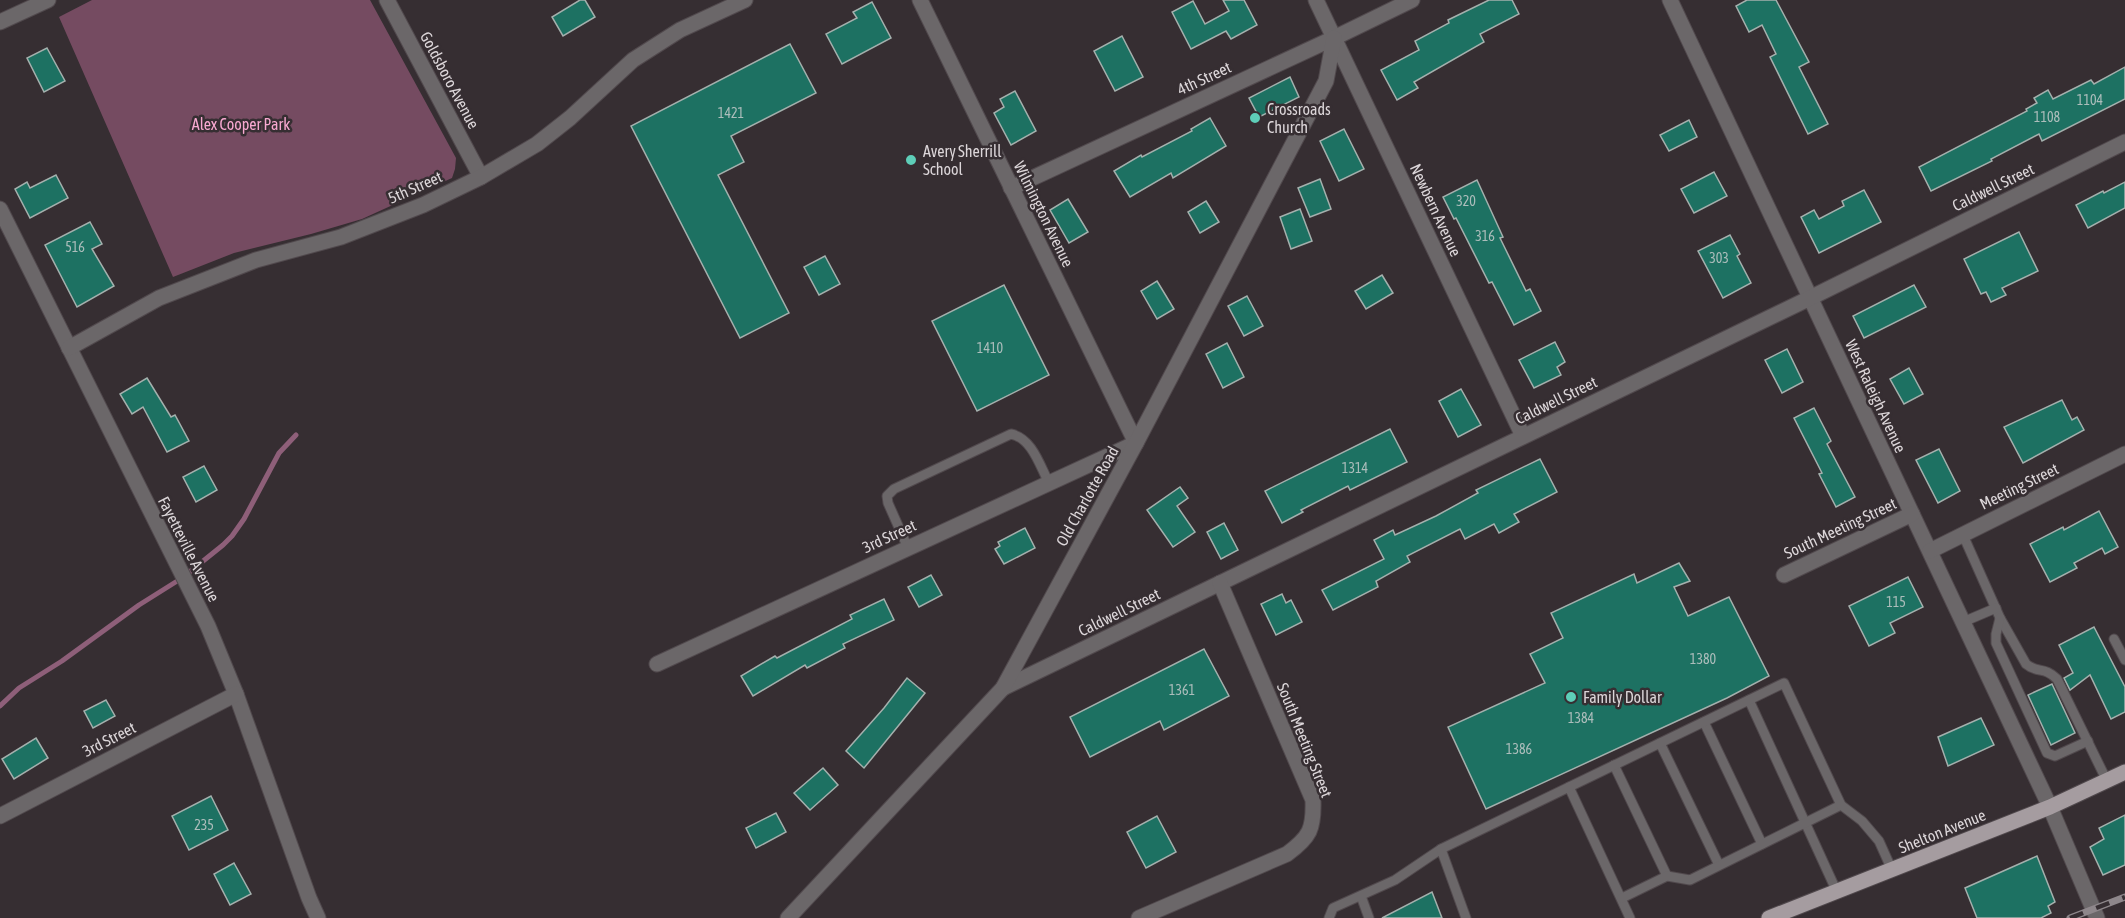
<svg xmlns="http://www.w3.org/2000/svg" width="2125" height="918" viewBox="0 0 2125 918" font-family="'Asap Condensed',sans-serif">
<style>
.green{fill:#754b61}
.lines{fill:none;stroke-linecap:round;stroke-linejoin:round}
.stream{stroke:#8e5f79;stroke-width:5}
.building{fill:#1d7162;stroke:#a4b0ad;stroke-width:1.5}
.service-casing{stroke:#51494d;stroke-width:11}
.minor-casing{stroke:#51494d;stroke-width:17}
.tertiary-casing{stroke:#51494d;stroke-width:17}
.primary-casing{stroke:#51494d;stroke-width:17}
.service{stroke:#6b6769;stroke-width:9}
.minor{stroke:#6b6769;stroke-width:15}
.tertiary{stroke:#6b6769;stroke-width:15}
.primary{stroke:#a59ca0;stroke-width:15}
.rail-casing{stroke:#8e878b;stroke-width:7}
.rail{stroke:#362e32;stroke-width:4.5;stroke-dasharray:14;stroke-linecap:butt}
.poi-dot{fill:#5eceb8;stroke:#362e32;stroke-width:2}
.labels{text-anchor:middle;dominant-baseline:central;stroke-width:5;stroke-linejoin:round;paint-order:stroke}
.number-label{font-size:14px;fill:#acbdbb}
.street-label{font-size:16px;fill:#dcd6d9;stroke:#362e32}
.poi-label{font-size:16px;fill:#dcd6d9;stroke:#362e32;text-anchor:start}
.park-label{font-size:16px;fill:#f8a9d1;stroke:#362e32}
</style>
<rect width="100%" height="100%" fill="#362e32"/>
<!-- green -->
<path class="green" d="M92,0H370L456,158L455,169L452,178L362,219L311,234L234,253L173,277L59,17Z"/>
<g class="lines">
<!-- stream -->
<path class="stream" d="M0,706L19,688L62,661L139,605L182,578L223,545L232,536L244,519L279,453L296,435"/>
</g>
<!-- building -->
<g class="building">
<path d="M580,0H585L595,17L563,36L552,17Z"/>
<path d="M1223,0H1244L1257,25L1231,39L1226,31L1191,49L1172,12L1193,1L1205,24L1229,11Z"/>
<path d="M1489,0H1512L1519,14L1480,34L1484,42L1414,82L1418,88L1397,100L1381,70L1419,50L1415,41L1449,23L1448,20Z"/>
<path d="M1747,0H1776L1809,62L1799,67L1828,124L1808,134L1770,57L1776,54L1762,25L1749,32L1736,6Z"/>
<path d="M872,2L891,38L842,64L826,34L857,18L853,12Z"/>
<path d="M1122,36L1143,77L1115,91L1094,51Z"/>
<path d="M790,44L816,93L731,136L744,162L718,175L789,313L740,338L631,126Z"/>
<path d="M47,48L65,81L44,92L27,58Z"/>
<path d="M2125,67V99L2042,141L2039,134L1991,159L1992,161L1931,191L1919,167L2027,111L2026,109L2037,103L2034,98L2048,90L2053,99L2091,80L2094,84Z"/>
<path d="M1290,77L1299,97L1259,117L1249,98Z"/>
<path d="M1015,91L1036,131L1011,145L994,113L1004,107L1000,99Z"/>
<path d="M1210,118L1226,146L1173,178L1171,173L1130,197L1114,171L1141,155L1142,157L1192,131L1191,129Z"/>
<path d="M1689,120L1697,137L1669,151L1660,135Z"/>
<path d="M1344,129L1364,169L1339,181L1320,141Z"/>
<path d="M1714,172L1727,196L1694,213L1681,189Z"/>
<path d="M56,175L68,198L30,218L15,189L27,182L30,188Z"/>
<path d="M1320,179L1331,209L1310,217L1298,188Z"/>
<path d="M1477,180L1503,237L1500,238L1526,291L1530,289L1541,311L1514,325L1492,282L1489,283L1456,218L1454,219L1443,197Z"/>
<path d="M2125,182V208L2088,228L2076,205L2103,191L2104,193Z"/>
<path d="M1864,190L1881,222L1819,253L1801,217L1814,210L1819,219L1844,206L1842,201Z"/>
<path d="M1068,199L1088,232L1069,243L1050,210Z"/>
<path d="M1206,201L1219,222L1200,233L1188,212Z"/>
<path d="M1300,209L1312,241L1291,249L1280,217Z"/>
<path d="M90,222L102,244L92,249L114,286L77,307L45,245Z"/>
<path d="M2019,232L2038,271L2002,288L2006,295L1991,302L1986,292L1981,294L1964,259Z"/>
<path d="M1730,235L1740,254L1737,256L1751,283L1723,298L1698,251Z"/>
<path d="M825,256L840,284L819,295L804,267Z"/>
<path d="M1382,275L1393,293L1366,309L1355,291Z"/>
<path d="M1157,281L1174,309L1157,319L1141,291Z"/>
<path d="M1004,285L1049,375L977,411L932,321Z"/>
<path d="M1914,285L1926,307L1864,338L1853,316Z"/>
<path d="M1247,296L1263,326L1244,336L1228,306Z"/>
<path d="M1555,342L1565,362L1557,367L1561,375L1534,388L1519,360Z"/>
<path d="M1227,343L1244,377L1223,388L1206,354Z"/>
<path d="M1787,349L1803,382L1782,393L1765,360Z"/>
<path d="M1909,368L1923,394L1904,404L1890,379Z"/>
<path d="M147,378L171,417L175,415L189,441L167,452L143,407L132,414L120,394Z"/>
<path d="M1461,389L1481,425L1458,437L1439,401Z"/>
<path d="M2062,400L2072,420L2077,417L2084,430L2023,463L2004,427Z"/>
<path d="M1814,408L1831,441L1827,444L1855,497L1836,507L1819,474L1822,473L1794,418Z"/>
<path d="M1390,429L1407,462L1350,490L1348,486L1301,510L1303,512L1282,523L1265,491Z"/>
<path d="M1939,449L1960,491L1938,503L1916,460Z"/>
<path d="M1540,459L1557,492L1514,514L1519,522L1499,533L1494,524L1465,539L1460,529L1407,556L1410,562L1376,581L1378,587L1333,610L1322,590L1384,559L1374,540L1393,530L1395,535L1436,516L1478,493L1476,490Z"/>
<path d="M204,466L217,490L196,502L183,477Z"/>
<path d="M1180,487L1188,498L1177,506L1195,532L1173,547L1147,510Z"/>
<path d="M2099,511L2118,547L2105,554L2102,548L2074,563L2077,568L2050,582L2030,544L2063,527L2064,530Z"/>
<path d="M1224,523L1238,550L1221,559L1207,532Z"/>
<path d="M1025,528L1035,548L1004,564L995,549L1000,546L998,542Z"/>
<path d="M1679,563L1690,581L1674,587L1688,616L1729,597L1769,676L1727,698L1486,809L1448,727L1545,683L1530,654L1563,638L1551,613L1634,574L1637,583Z"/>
<path d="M931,575L942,595L919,607L908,587Z"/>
<path d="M1908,577L1923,607L1890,623L1895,633L1869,646L1849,606Z"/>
<path d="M1282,594L1286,603L1291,600L1302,622L1276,635L1261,604Z"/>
<path d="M884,599L894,620L843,644L845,648L807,668L805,665L753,696L741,676L775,656L777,658L852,619L850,615Z"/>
<path d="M2094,627L2125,687V712L2111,719L2090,675L2070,690L2064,678L2073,673L2059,645Z"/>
<path d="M1204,649L1229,696L1164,730L1160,721L1090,757L1070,717Z"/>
<path d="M907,678L925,693L864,768L846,751L884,708Z"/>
<path d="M2052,684L2075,733L2051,745L2028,695Z"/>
<path d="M106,700L115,716L93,728L84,711Z"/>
<path d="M1981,718L1994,745L1948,766L1938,737Z"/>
<path d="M36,738L48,758L14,779L2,759Z"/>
<path d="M823,768L838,785L810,810L794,793Z"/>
<path d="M211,796L228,830L189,850L172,816Z"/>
<path d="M776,813L786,832L756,848L746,828Z"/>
<path d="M2125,815V865L2103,875L2090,847L2104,839L2099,828Z"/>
<path d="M1157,816L1176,852L1146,868L1127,832Z"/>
<path d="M2037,856L2055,902L2048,906L2051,913L2041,918H1977L1965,888Z"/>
<path d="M234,863L251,894L230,905L214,874Z"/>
<path d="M1432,892L1442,918H1382Z"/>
</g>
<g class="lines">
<!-- service casing -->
<g class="service-casing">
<g id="service">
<path d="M1963,535L2000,618L2026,664C2038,674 2044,666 2057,679L2107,781"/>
<path d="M908,548L888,503L887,496L894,489L1011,434C1032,438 1040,466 1049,483"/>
<path d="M2000,618L1996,634V643L2047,753L2055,756L2088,741"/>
<path d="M1963,622L1996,608"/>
<path d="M2114,639L2125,660"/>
<path d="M1749,700L1837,892"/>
<path d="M1704,722L1762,844"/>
<path d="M1660,743L1719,865"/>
<path d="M1614,765L1667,876"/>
<path d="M1569,787L1630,918"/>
<path d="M1361,896L1369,918"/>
<path d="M1622,898L1667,876L1690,880L1841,805"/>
<path d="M1329,918L1333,908L1395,880L1441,849"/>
<path d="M1466,918L1441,849L1784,683L1841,805L1862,821L1879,841L1892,870"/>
</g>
</g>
<!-- minor casing -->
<g class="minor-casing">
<g id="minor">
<path d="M387,0L481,177"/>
<path d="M1316,0L1523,436"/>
<path d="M1670,0L2050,807L2097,918"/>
<path d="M1011,188L1334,38L1412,0"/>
<path d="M0,209L208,626L236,694L309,898L318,918"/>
<path d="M69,348L159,298L256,260L341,237L423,205L481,177L537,144L570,118L633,60L680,30L745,0"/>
<path d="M1930,551L2125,454"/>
<path d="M1784,575L1912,514"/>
<path d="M657,664L1136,443L920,0"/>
<path d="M1003,688L1810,298L2125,142"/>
<path d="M0,816L236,694"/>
<path d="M788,918L1003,688L1136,443L1326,81L1334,38"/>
<path d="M1139,918L1287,854C1310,837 1314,829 1313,800L1220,583"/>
</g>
</g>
<!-- tertiary casing -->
<g class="tertiary-casing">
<path id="tertiary" d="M0,22L48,0"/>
</g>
<!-- primary casing -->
<g class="primary-casing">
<path id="primary" d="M1769,918L2050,807L2125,772"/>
</g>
<!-- service -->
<use href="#service" class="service"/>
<!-- minor -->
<use href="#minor" class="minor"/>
<!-- tertiary -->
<use href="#tertiary" class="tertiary"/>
<!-- primary -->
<use href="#primary" class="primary"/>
<!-- rail casing -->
<g class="rail-casing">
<path id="rail" d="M2070,918L2125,897"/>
</g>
<!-- rail -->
<use href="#rail" class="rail"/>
</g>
<!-- markers -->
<g class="poi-dot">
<circle cx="1255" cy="118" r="6"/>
<circle cx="911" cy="160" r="6"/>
<circle cx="1571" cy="697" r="6"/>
</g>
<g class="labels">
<!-- number labels -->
<g class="number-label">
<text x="2090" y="100">1104</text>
<text x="731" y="113">1421</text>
<text x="2047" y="117">1108</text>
<text x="1466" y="201">320</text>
<text x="1485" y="236">316</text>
<text x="75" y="247">516</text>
<text x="1719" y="258">303</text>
<text x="990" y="348">1410</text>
<text x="1355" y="468">1314</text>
<text x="1896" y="602">115</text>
<text x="1703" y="659">1380</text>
<text x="1182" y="690">1361</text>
<text x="1581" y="718">1384</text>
<text x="1519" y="749">1386</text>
<text x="204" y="825">235</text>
</g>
<!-- street labels -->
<g class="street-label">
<text transform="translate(1204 78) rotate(-25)">4th Street</text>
<text transform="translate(450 80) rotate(62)">Goldsboro Avenue</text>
<text transform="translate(415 187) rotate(-24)">5th Street</text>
<text transform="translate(1993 187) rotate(-26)">Caldwell Street</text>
<text transform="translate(1436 210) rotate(65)">Newbern Avenue</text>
<text transform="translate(1044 214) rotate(64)">Wilmington Avenue</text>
<text transform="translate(1876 396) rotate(65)">West Raleigh Avenue</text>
<text transform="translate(1556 400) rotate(-26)">Caldwell Street</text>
<text transform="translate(2019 486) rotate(-26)">Meeting Street</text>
<text transform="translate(1087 496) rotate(-61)">Old Charlotte Road</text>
<text transform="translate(1840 528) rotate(-25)">South Meeting Street</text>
<text transform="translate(889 536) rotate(-25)">3rd Street</text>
<text transform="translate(189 549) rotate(63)">Fayetteville Avenue</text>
<text transform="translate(1119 612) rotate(-26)">Caldwell Street</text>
<text transform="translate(109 739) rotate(-27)">3rd Street</text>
<text transform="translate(1305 740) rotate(68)">South Meeting Street</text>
<text transform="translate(1942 831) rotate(-22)">Shelton Avenue</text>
</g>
<!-- poi labels -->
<g class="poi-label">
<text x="1267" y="109">Crossroads<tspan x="1267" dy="18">Church</tspan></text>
<text x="923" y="151">Avery Sherrill<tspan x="923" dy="18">School</tspan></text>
<text x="1583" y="697">Family Dollar</text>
</g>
<!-- park labels -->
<g class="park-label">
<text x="241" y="124">Alex Cooper Park</text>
</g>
</g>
</svg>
